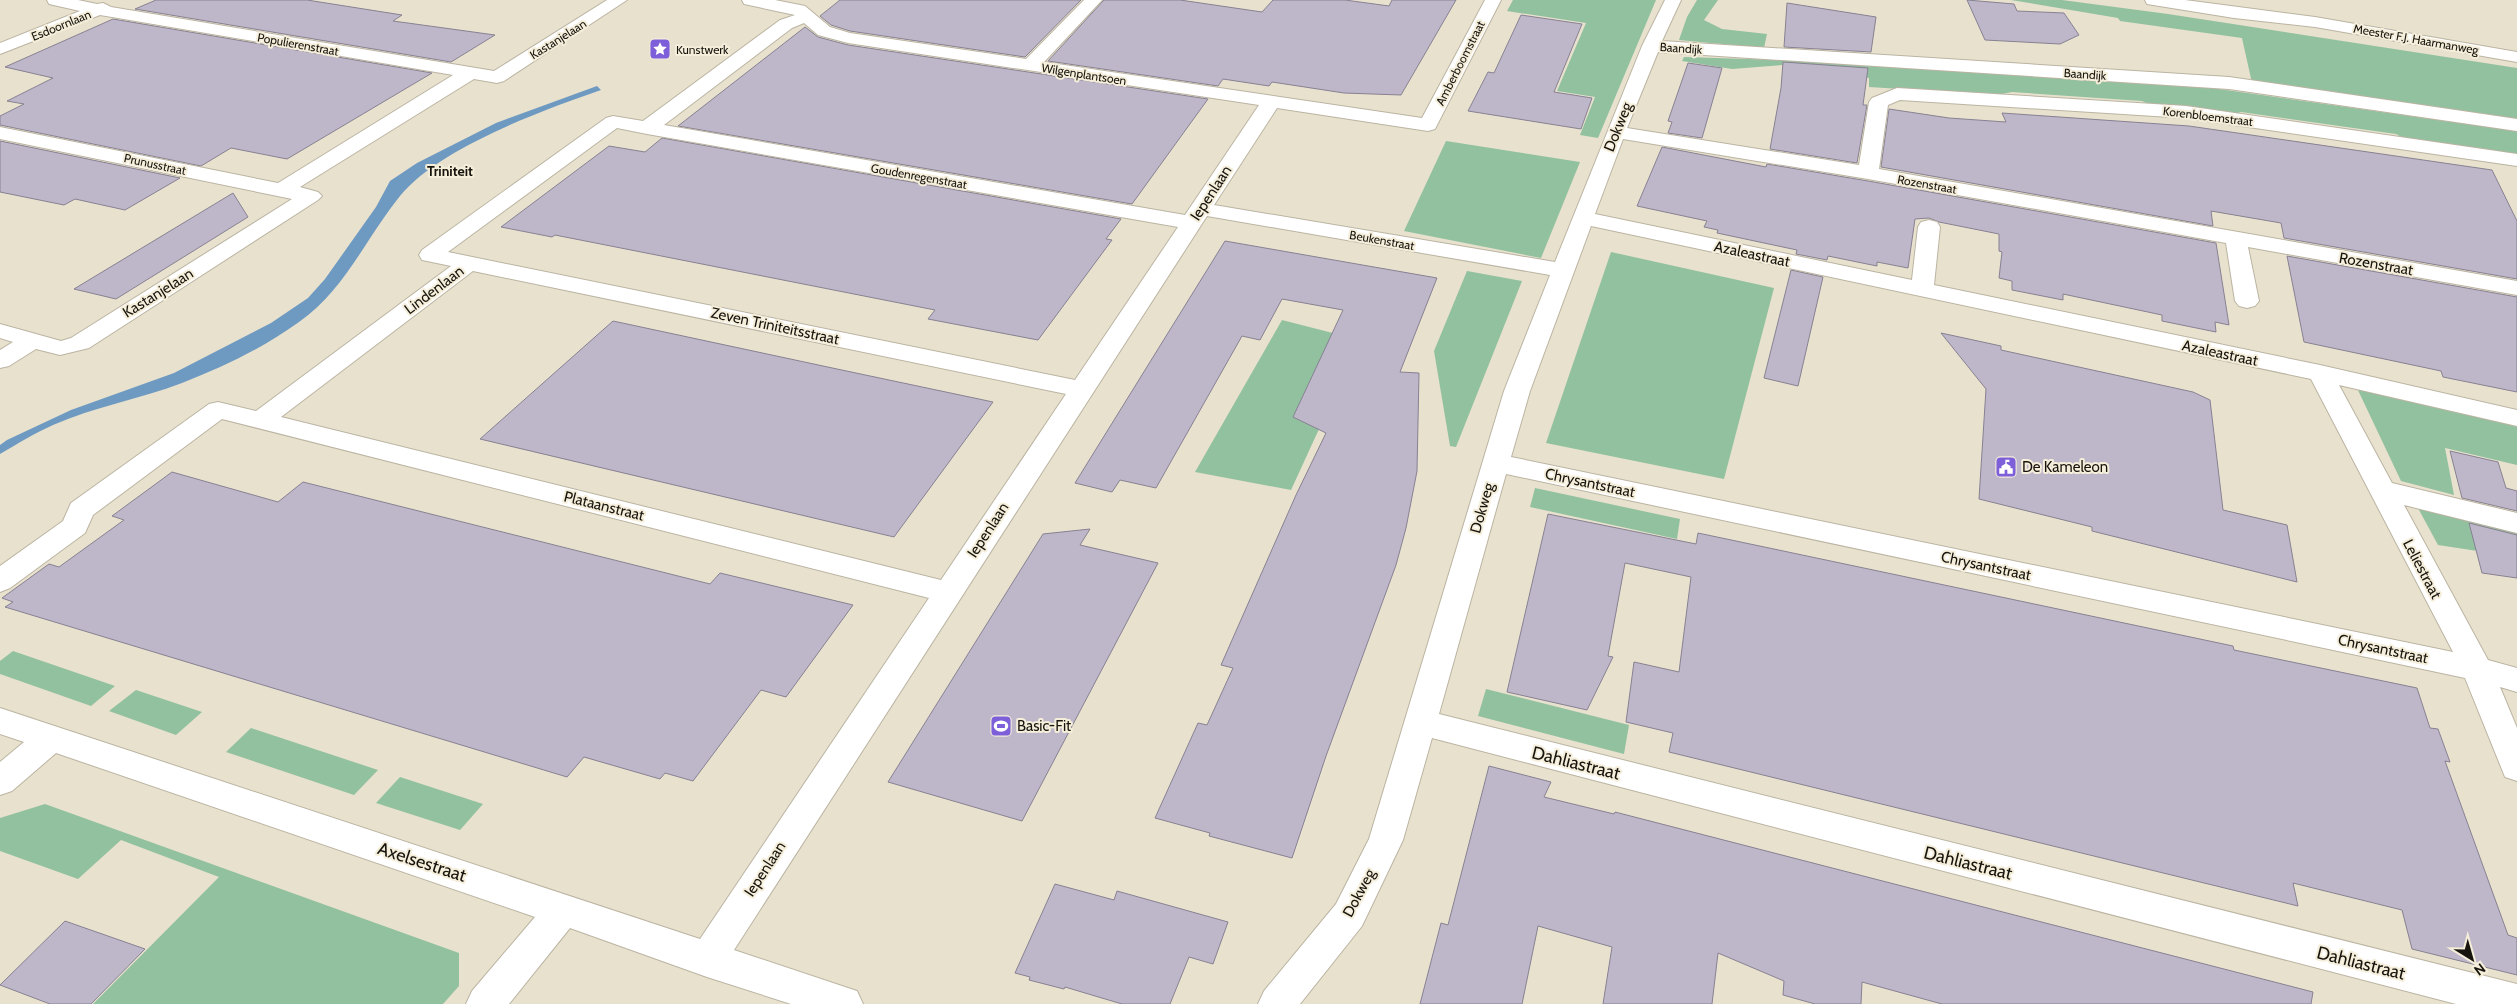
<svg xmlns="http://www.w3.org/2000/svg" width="2517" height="1004" viewBox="0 0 2517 1004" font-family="Cabin,sans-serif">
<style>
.green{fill:#92c1a0}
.water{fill:#6e9ac1}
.building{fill:#bdb7c9;stroke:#878192}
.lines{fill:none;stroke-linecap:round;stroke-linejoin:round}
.minor-casing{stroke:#bbb4a2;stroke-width:2}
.major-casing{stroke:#bbb4a2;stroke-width:2}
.minor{fill:#fff;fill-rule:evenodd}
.major{fill:#fff;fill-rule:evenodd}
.labels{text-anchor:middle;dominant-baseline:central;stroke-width:4;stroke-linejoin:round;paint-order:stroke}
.far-street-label{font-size:12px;fill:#16140d;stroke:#f5eedb}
.far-poi-label{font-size:12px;fill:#16140d;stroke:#f5eedb;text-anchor:start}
.far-neighbourhood-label{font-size:14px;font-weight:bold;fill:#16140d;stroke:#f5eedb}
.street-label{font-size:15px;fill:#16140d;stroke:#f5eedb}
.poi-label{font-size:15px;fill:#16140d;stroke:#f5eedb;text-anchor:start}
.near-street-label{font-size:18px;fill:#16140d;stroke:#f5eedb}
</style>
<rect width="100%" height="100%" fill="#e8e1ce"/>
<!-- green -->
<g class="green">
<path d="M1513,0H1656L1598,138L1580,135L1595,97L1557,91L1586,23L1507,11Z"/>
<path d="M1697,0H1718L1704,20L1722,29L1767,34L1764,48L1679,40L1687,17Z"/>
<path d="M2011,0H2062L2168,14L2517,68V120L2252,83L2242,38L2120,21L2118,18Z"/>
<path d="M1684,57L1840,62L2124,78L2219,89L2517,131V155L2407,140L2396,134L2241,112L2232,115L2156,107L2142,101L2012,92L1997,95L1869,87V78L1782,65L1732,69L1682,61Z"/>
<path d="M1446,141L1580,162L1541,258L1404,231Z"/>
<path d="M1611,252L1774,288L1724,479L1546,443Z"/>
<path d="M1467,271L1522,281L1456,447L1450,446L1434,351Z"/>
<path d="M1282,320L1360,340L1291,490L1195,472Z"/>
<path d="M2357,388L2517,425V465L2445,448L2454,495L2401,481Z"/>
<path d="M1535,488L1680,519L1677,539L1530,507Z"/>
<path d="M2418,508L2517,532V557L2438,545Z"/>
<path d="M13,651L115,686L91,706L0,674V661Z"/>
<path d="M1486,689L1629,725L1624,754L1478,716Z"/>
<path d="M136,690L202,712L176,735L109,711Z"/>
<path d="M251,728L378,770L354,795L226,752Z"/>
<path d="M400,777L483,804L460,830L376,803Z"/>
<path d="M45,804L459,953V986L443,1004H93L219,877L121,840L78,879L0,851V818Z"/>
</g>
<!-- water -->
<path class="water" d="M597,86L601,90C543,110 439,148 400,196C366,238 344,291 299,322C263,348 223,367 182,383C140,399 94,407 53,425C35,433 17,444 0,454V445L7,440L71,410L174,373L271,323L308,298L325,279L376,207L390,181L417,163L496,123Z"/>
<!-- building -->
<g class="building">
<path d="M156,0H307L402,15L393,21L495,35L451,62L135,9Z"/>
<path d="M840,0H1081L1025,57L850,31L831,25L820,16Z"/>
<path d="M1104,0H1180L1262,12L1273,0H1345L1389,6L1392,0H1456L1401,95L1344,93L1272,82L1269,86L1223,79L1218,86L1048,61Z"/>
<path d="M1967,0L2014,4L2017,11L2064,13L2079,35L2060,44L1985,40Z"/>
<path d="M1787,3L1876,17L1871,52L1784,47Z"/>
<path d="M1521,15L1582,24L1554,92L1592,98L1581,129L1468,111L1488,72L1494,73Z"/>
<path d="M113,19L432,73L287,159L231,148L201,166L0,125V116L24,104L7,101L53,78L5,67Z"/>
<path d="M805,27L818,37L848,45L1208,99L1132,204L678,126Z"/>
<path d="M1783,62L1868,68L1863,105H1867L1857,163L1770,149L1781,88Z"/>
<path d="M1688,63L1722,68L1702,138L1668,133L1672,122L1668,121Z"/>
<path d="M1889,109L1949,118L2006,122L2002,113L2189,126L2492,170L2517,221V279L2284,238L2281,223L2211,211L2213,226L1881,167Z"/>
<path d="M662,138L1121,219L1106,239L1112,240L1038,340L928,319L935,310L555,235L552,237L501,227L609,146L645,152Z"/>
<path d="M0,141L180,178L125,210L75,199L64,205L0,192Z"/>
<path d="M1662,147L1766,167L1767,164L1868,181L2216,243L2229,325L2215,322L2216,332L2162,321V315L2063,294V300L2012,290V281L1999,278L2002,252L1999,251V234L1939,222L1929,218L1915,219L1908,268L1877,262V266L1828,256L1827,260L1796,254L1797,250L1717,233L1718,230L1704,227L1707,221L1637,206Z"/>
<path d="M233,193L248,217L116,299L74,289Z"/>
<path d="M1225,241L1437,278L1400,372L1419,373L1417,471L1406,528L1396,565L1326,756L1292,858L1209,836L1210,833L1155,818L1198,723L1207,725L1233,668L1221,665L1296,495L1326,433L1293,417L1343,310L1282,299L1260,340L1242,336L1156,488L1120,480L1112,492L1075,483Z"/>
<path d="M2287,256L2517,297V392L2443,377L2441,371L2304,342Z"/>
<path d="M1791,270L1823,277L1798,386L1764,378Z"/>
<path d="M613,321L837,369L993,402L894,537L480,439Z"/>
<path d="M1941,333L2001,346V350L2193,392L2210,400L2223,510L2287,525L2297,582L2092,531V527L1979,499L1986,389Z"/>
<path d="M2450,451L2498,462L2506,488L2517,491V511L2462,498Z"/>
<path d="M172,472L278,502L303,482L710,584L720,573L853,605L786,697L761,690L693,781L665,773L660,779L584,757L567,777L5,607L13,602L2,598L49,564L59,567L124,520L112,516Z"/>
<path d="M1548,514L1696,544L1698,533L2233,646L2234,650L2417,688L2430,728L2438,729L2450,762L2445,761L2508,935L2517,938V975L2412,949L2402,910L2293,883L2298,906L1669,752L1673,733L1626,722L1634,662L1679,672L1691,577L1625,563L1608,656L1613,657L1587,710L1507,692Z"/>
<path d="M2469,523L2517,535V578L2482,573Z"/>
<path d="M1090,529L1080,545L1158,563L1022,821L888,782L1043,534Z"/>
<path d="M1489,766L1551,782L1544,797L1614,814L1615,812L2313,992L2311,1004H1942L1862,982L1861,1004H1815L1783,995L1784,981L1718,953L1712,1004H1603L1612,947L1538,926L1522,1004H1420L1441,923L1448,925Z"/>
<path d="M1055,884L1114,900L1117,891L1228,922L1213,964L1189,957L1170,1004H1122L1065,987L1064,989L1029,980L1030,977L1015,973Z"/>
<path d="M65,921L145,949L91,1004H50L0,985Z"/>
</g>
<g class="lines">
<!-- minor casing -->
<g class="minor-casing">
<g id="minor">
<path d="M47,0H78L97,4L103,3L111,7L494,71L607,0H627L504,81L497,83L474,79L300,187L318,192L322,196L318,200L89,348L60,355L36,349L9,366L0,368V350L13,342L0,338V324L61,341L71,338L292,199L0,139V127L278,183L453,75L100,15L0,54V43L80,11L49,4Z"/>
<path d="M742,0H775L805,6L830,27L850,33L1026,59L1084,0H1102L1044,62L1422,118L1485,0H1501L1435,129L1428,131L1277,108L1214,205L1555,262L1642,46L1665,0H1681L1662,41L2229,77L2517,119V131L2229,89L1658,52L1627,128L1859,165L1869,102L1872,98L1897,88L2186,106L2517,154V166L2186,118L1900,100L1888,105L1879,169L2517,281V295L2248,247L2259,301L2255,306L2247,308L2239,306L2235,301L2226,243L1868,179L1623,139L1595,214L1912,280L1918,227L1921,222L1929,220L1937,222L1940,227L1934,285L2320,365L2517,410V426L2339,385L2392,483L2517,513V533L2404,505L2488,660L2517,668V692L2500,687L2517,728V781L2505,777L2465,678L1506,474L1439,714L2517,984V1004H2456L1432,738L1403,840L1362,926L1300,1004H1258L1264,991L1336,904L1369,839L1504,391L1550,275L1207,216L734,950L857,991L863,1004H791L707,977L570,928L509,1004H466L472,991L535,917L56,753L12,791L0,795V762L24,742L0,734V708L700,939L929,598L222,419L93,515L85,533L10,588L0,592V566L63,521L71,503L209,404L218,402L256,411L451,266L422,260L419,255L422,250L606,118L613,116L643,121L780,20L795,15L744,4ZM804,23L818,35L848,43L1259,105L1185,215L664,125L792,28ZM617,128L647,134L1178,227L1075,380L448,252ZM1591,226L2311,379L2453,652L1511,457L1530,391ZM473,271L1066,394L941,580L281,417Z"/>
</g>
</g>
<!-- major casing -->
<g class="major-casing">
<path id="major" d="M2145,0H2185L2315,17L2517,52V62L2315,27L2234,18L2153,5L2147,4Z"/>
</g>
<!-- minor -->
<use href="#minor" class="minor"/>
<!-- major -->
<use href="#major" class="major"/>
</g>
<!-- icons -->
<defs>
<g id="sight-square" transform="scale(1.125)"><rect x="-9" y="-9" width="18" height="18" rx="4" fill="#7e5fda" stroke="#f5eedb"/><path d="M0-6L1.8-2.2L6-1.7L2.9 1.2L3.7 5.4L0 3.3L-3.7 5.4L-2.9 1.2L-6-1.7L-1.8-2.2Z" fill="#fff"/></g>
<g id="civic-square" transform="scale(1.125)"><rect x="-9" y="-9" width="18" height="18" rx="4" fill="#7e5fda" stroke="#f5eedb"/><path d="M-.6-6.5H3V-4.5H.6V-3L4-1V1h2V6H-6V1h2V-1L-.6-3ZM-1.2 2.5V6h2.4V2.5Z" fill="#fff"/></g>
<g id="stadium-square" transform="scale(1.125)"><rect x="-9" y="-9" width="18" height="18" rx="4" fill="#7e5fda" stroke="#f5eedb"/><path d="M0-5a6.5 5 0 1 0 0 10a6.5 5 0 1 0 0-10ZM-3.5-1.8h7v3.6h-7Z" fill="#fff"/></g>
</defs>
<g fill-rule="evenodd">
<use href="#sight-square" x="660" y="49"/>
<use href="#civic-square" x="2006" y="467"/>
<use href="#stadium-square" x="1001" y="726"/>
</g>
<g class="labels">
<!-- far-street labels -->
<g class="far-street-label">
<text transform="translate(61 25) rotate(-22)">Esdoornlaan</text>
<text transform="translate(558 39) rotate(-32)">Kastanjelaan</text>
<text transform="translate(2416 39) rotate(10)">Meester F.J. Haarmanweg</text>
<text transform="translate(298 44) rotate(10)">Populierenstraat</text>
<text transform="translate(1681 48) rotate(4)">Baandijk</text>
<text transform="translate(1460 63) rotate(-63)">Amberboomstraat</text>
<text transform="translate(1084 74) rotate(9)">Wilgenplantsoen</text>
<text transform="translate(2085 74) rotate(4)">Baandijk</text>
<text transform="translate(2208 116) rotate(7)">Korenbloemstraat</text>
<text transform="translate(155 164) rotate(12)">Prunusstraat</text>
<text transform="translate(919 176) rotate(10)">Goudenregenstraat</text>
<text transform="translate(1927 184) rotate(10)">Rozenstraat</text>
<text transform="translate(1382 240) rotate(10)">Beukenstraat</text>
</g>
<!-- far-poi labels -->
<g class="far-poi-label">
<text x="676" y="49">Kunstwerk</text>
</g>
<!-- far-neighbourhood labels -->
<g class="far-neighbourhood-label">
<text x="450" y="171">Triniteit</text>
</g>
<!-- street labels -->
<g class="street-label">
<text transform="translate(1618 127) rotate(-68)">Dokweg</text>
<text transform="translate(1211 193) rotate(-57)">Iepenlaan</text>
<text transform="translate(1752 254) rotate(12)">Azaleastraat</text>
<text transform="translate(2376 264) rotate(10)">Rozenstraat</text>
<text transform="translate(434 290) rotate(-37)">Lindenlaan</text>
<text transform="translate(158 293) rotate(-32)">Kastanjelaan</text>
<text transform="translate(775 326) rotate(12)">Zeven Triniteitsstraat</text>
<text transform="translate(2220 353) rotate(12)">Azaleastraat</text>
<text transform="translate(1590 483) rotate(12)">Chrysantstraat</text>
<text transform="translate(604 506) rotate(14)">Plataanstraat</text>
<text transform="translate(1482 508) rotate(-74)">Dokweg</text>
<text transform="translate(988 530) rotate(-57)">Iepenlaan</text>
<text transform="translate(1986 566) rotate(12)">Chrysantstraat</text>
<text transform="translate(2422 569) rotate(62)">Leliestraat</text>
<text transform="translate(2383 649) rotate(12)">Chrysantstraat</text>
<text transform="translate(765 869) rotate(-57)">Iepenlaan</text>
<text transform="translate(1359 893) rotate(-62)">Dokweg</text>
</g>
<!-- poi labels -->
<g class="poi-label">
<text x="2022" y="467">De Kameleon</text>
<text x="1017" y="726">Basic-Fit</text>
</g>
<!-- near-street labels -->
<g class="near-street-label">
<text transform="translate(1576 763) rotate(14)">Dahliastraat</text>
<text transform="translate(422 862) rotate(18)">Axelsestraat</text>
<text transform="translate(1968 863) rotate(14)">Dahliastraat</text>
<text transform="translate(2361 963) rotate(14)">Dahliastraat</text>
</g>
</g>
<!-- north arrow -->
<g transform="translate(2472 959) rotate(143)" stroke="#f5eedb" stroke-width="4" paint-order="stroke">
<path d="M0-4L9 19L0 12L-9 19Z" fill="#16140d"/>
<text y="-8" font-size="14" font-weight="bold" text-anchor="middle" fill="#16140d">N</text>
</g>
</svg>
